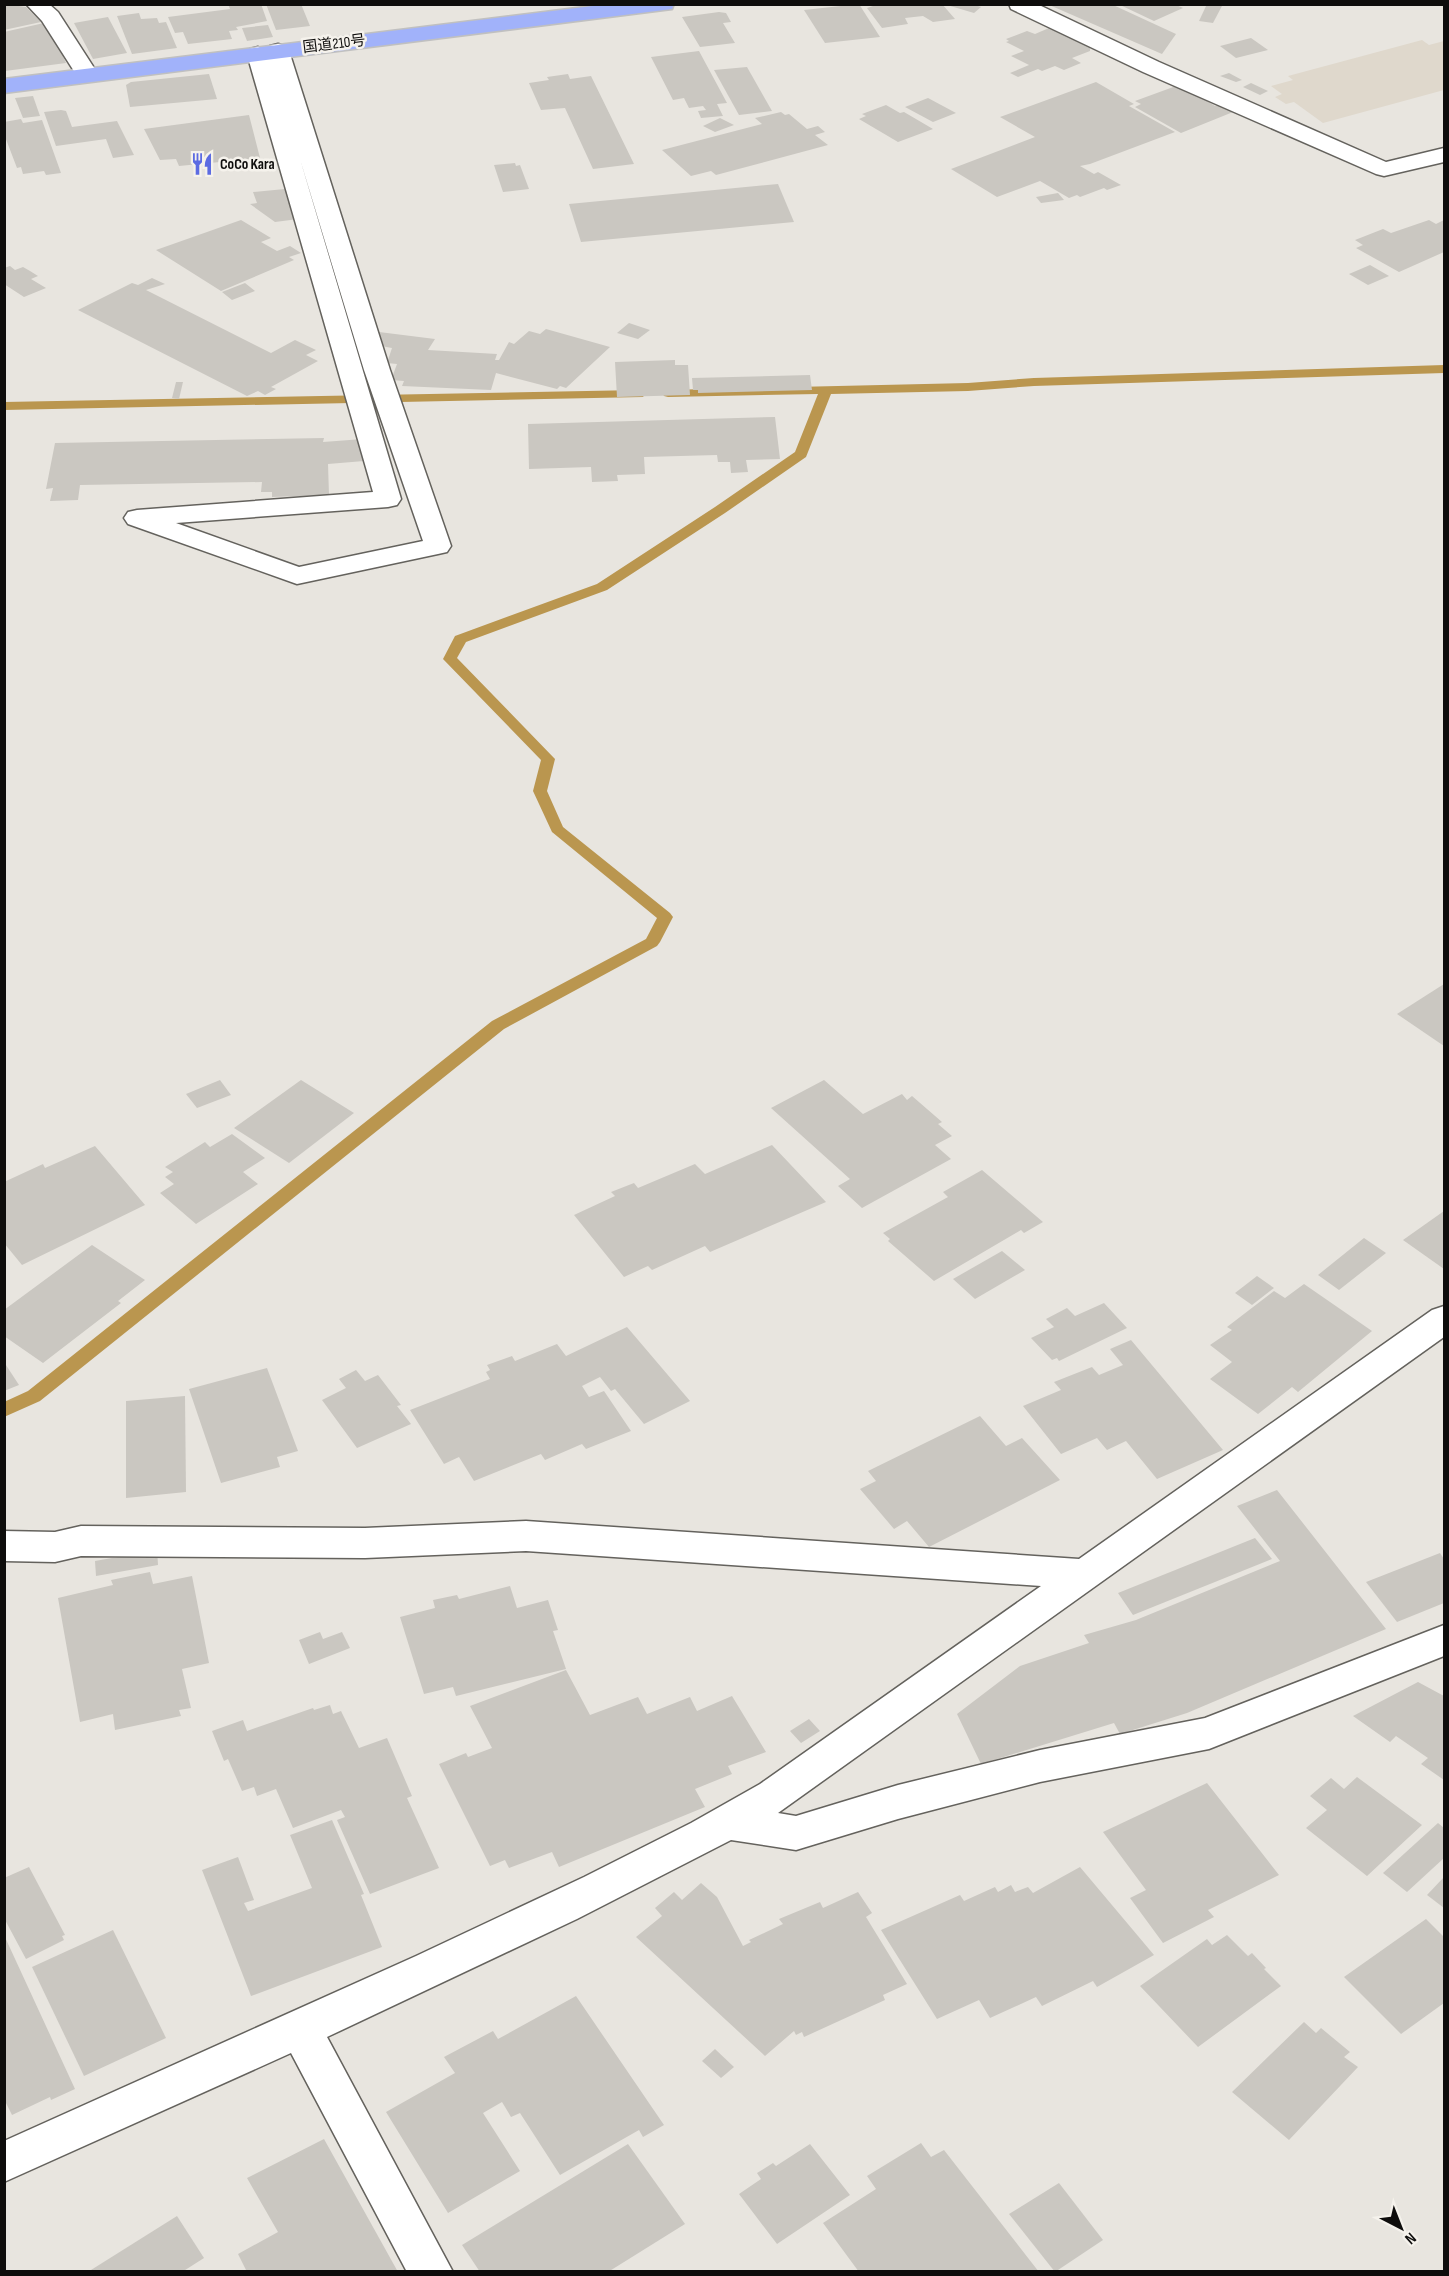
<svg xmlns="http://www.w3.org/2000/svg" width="1449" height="2276" viewBox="0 0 1449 2276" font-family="'Sofia Sans Condensed','Noto Sans JP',sans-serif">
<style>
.built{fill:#dfd8cc}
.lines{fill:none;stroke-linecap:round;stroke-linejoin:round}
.stream{fill:#ba964f;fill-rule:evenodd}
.building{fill:#cac7c1}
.minor-casing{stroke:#64625d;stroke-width:3}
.highway-casing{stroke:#c0c0c0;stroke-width:3}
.minor{fill:#fff;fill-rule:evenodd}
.highway{fill:#a1b2fa;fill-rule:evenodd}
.labels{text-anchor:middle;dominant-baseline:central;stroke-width:5;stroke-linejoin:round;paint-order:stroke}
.far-street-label{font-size:15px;fill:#0e0d0c;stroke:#f5f2ec}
.far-poi-label{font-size:15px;font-weight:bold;fill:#0e0d0c;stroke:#f5f2ec;text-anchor:start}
</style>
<rect width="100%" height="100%" fill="#e8e5df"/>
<!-- built -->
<path class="built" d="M1422,40L1429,45L1444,41V90L1323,123L1294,102L1286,104L1275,97L1282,94L1271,86L1293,80L1288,76Z"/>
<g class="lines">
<!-- stream -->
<g class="stream">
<path d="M1444,365V373L1034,386L968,391L831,394L806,457L725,513L607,590L466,642L457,658L555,759L547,791L563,827L670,913L673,917L660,942L657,946L504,1029L40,1401L4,1417V1402L28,1391L492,1021L646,939L657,918L552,832L533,791L541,760L443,659L455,636L597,584L715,507L795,452L818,394L668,397L664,396L662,393L664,390L968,383L1034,378Z"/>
<path d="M639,390L645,394L643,397L4,410V402Z"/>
</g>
</g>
<!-- building -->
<g class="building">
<path d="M4,4L26,7L41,22L4,30Z"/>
<path d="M228,4H261L267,21L236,27L238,30L229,31L232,39L188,44L183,32L175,33L168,17L230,9Z"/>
<path d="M266,4H301L310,26L276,30Z"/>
<path d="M859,4L880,37L825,43L804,10Z"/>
<path d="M872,4H942L955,19L933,22L923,16L905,18L908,24L882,28L867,8L873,6Z"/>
<path d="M972,4L981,7L974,13L947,5Z"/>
<path d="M1047,4H1111L1176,34L1162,54Z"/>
<path d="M1118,4H1174L1183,8L1154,21Z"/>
<path d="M1207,4H1223L1213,23L1199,21Z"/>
<path d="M719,12L726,13L731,22L723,23L735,43L700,47L682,17Z"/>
<path d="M139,13L141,19L157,18L159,23L166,22L177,48L132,54L117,16Z"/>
<path d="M108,17L127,53L93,59L74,23Z"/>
<path d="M44,23L55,38L66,63L5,71L4,32Z"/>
<path d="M268,25L273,37L247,41L242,28Z"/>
<path d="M1049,28L1090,47V51L1072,58L1081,63L1064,70L1055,66L1042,71L1038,69L1018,77L1010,73L1029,65L1011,56L1024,51L1006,42L1009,41L1006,39L1027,31L1035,34Z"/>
<path d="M1251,38L1268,50L1236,58L1220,46Z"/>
<path d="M699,51L727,103L717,104L723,116L701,118L698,111L706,110L703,106L689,108L684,98L673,100L651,57Z"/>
<path d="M747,67L772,111L739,115L714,70Z"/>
<path d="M1229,73L1242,80L1236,82L1220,76Z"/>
<path d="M209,74L217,99L130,107L126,85L131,82Z"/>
<path d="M568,74L570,79L591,76L634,164L593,169L565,108L541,110L529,83L549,80L547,77Z"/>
<path d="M1096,82L1134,104L1129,106L1175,132L1090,164L1080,166L1094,174L1098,172L1121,185L1107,190L1104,188L1080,197L1077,195L1069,198L1040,181L997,197L951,169L1035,137L1000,117Z"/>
<path d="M1251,83L1268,91L1260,95L1243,87Z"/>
<path d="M1176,86L1207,96L1202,98L1215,106L1224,103L1238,110L1181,133L1135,107L1141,104L1135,101Z"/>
<path d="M33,96L40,116L23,118L15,98Z"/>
<path d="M928,98L956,113L933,122L905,107Z"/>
<path d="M886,105L900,113L904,112L933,129L898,142L859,119L866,116L862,114Z"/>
<path d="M61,110L66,111L72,127L117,121L134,155L113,158L106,139L56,146L44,112Z"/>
<path d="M781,112L785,115L789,114L807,129L818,126L825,132L815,135L828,145L716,175L711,171L691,176L662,150L762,124L755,118Z"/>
<path d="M249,115L260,158L179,166L176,159L160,160L144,129Z"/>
<path d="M720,118L734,125L715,132L703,126Z"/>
<path d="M21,119L23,123L42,120L61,173L46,175L44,171L23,174L21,167L17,168L4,134V122Z"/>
<path d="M515,163L516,166L520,165L529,189L503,192L494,165Z"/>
<path d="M778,184L794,222L581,242L569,204Z"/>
<path d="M295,188L306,218L275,222L250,204L257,203L253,192Z"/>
<path d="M1058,193L1064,200L1041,203L1036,197Z"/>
<path d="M241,220L271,238L261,242L277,251L290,246L301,253L289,257L294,260L221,291L156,250Z"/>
<path d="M1429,220L1436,224L1444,220V252L1399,272L1356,248L1363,245L1355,240L1383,229L1391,233Z"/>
<path d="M1370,265L1389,276L1368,285L1349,274Z"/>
<path d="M10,266L15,270L23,267L30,271L38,276L31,279L46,288L24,297L4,284V268Z"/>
<path d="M152,278L165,284L146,290L271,353L295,340L316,350L306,355L318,361L271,387L276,389L265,395L258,391L247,396L78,310L132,283L138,285Z"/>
<path d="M245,283L255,291L232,300L222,292Z"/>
<path d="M629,323L650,330L638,339L617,333Z"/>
<path d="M546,329L610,347L566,388L560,386L557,389L496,373L491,390L402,386L404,381L391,380L397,364L387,363L392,348L381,346L379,332L435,339L428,350L497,354L495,360H499L509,342L514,344L529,331L540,334Z"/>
<path d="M675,360V365H688L690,395L617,397L615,362Z"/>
<path d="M810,375L812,390L698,393V390H693L692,378Z"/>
<path d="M176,382H183L179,399L172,398Z"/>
<path d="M775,417L780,459L746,460L748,472L731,473L730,462H718L717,455L644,457L645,474L617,475L618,481L592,482L591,467L529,469L528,424Z"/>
<path d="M324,438L323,442L363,439L364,461L328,464L329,495L272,497V492H261L262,482L80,485L78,500L50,501L53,488L46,489L55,443Z"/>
<path d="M1444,984V1046L1397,1014Z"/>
<path d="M220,1080L231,1095L197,1108L186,1094Z"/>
<path d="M301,1080L354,1113L289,1163L234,1128Z"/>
<path d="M824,1080L863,1114L902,1094L907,1100L912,1096L942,1122L938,1124L952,1136L935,1145L951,1159L862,1208L838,1186L850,1179L771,1108Z"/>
<path d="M232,1134L265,1158L243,1172L258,1184L196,1224L160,1193L174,1184L165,1177L173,1172L165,1167L205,1142L210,1147Z"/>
<path d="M772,1145L826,1202L710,1252L705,1246L652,1270L648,1266L624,1277L574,1215L615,1196L611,1192L634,1183L638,1188L695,1164L705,1174Z"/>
<path d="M95,1146L145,1205L22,1265L4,1243V1182L43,1164L45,1168Z"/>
<path d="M982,1170L1043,1222L1024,1233L1021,1230L934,1281L888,1241L890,1239L883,1233L948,1197L943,1192Z"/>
<path d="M1444,1211V1269L1403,1240Z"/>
<path d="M1364,1238L1386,1253L1339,1290L1318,1275Z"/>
<path d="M92,1245L145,1280L118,1301L121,1303L43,1363L4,1336V1310Z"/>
<path d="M1002,1251L1025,1270L975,1299L953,1279Z"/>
<path d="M1257,1276L1274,1288L1252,1305L1235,1293Z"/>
<path d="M1304,1284L1372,1331L1298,1392L1292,1387L1258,1414L1210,1379L1232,1362L1210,1345L1232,1330L1227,1327L1274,1291L1285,1298Z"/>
<path d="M1104,1303L1127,1328L1059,1361L1057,1358L1052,1360L1031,1338L1054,1327L1046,1319L1067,1308L1075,1316Z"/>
<path d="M627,1327L690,1401L644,1424L615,1389L611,1391L600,1377L582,1386L589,1397L604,1391L631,1431L586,1449L582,1444L545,1460L541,1454L474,1481L459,1457L444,1464L410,1410L490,1379L486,1372L490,1370L487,1365L512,1356L515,1361L557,1344L566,1356Z"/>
<path d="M1131,1340L1223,1450L1157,1479L1126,1441L1107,1450L1097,1438L1061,1454L1023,1406L1061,1390L1054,1382L1092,1367L1099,1375L1123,1365L1110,1349Z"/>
<path d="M4,1362L19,1385L4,1391Z"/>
<path d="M267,1368L298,1451L277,1457L280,1467L221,1483L189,1389Z"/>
<path d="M356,1370L365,1381L378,1375L401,1405L397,1406L411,1424L357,1448L322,1400L346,1388L339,1379Z"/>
<path d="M185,1396L186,1492L126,1498V1401Z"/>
<path d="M980,1416L1006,1446L1022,1438L1060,1480L929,1547L907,1521L894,1529L860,1489L876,1481L868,1471Z"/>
<path d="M1277,1490L1386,1629L1187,1713L1120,1734L1114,1723L981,1764L957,1714L1020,1666L1089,1643L1084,1635L1136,1620L1280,1561L1237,1506Z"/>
<path d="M1255,1538L1272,1559L1133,1615L1118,1593Z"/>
<path d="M157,1550L158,1565L96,1576L95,1561Z"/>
<path d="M1440,1553L1444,1559V1603L1397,1622L1366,1582Z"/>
<path d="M150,1572L153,1584L192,1576L209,1663L182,1669L191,1708L179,1710L181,1716L115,1730L113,1714L80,1722L58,1598L113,1585L111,1580Z"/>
<path d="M510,1586L517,1608L548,1600L558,1630L553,1631L566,1669L456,1696L453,1687L424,1694L400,1617L435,1608L433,1600L457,1595L459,1599Z"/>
<path d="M320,1632L323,1639L342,1632L350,1648L309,1664L299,1640Z"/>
<path d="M566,1670L590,1715L638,1697L647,1714L690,1697L697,1711L732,1696L766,1752L728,1766L732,1774L695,1789L705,1807L559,1867L552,1852L509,1868L505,1860L490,1866L439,1764L466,1753L468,1757L492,1748L470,1706Z"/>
<path d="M1418,1682L1444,1696V1780L1421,1764L1428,1758L1396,1736L1390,1742L1353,1716Z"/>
<path d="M330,1705L333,1714L341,1711L359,1748L387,1738L412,1796L407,1798L439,1868L370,1894L337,1820L345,1817L341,1810L293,1828L276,1789L257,1796L254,1787L242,1791L228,1759L224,1761L212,1731L243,1720L247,1731L313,1708L314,1710Z"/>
<path d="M809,1719L820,1731L801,1743L790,1731Z"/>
<path d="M1357,1777L1422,1825L1367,1876L1306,1828L1327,1810L1310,1796L1331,1778L1344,1789Z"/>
<path d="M1207,1783L1279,1875L1208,1910L1214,1917L1163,1943L1130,1898L1146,1890L1103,1832Z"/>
<path d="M332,1820L364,1894L361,1895L382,1947L251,1996L202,1870L238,1857L254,1900L244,1903L248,1911L312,1888L290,1835Z"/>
<path d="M1438,1823L1444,1828V1858L1407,1892L1383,1873Z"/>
<path d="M29,1867L65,1935L62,1936L64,1940L26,1959L4,1918V1878Z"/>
<path d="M1080,1867L1154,1955L1097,1987L1093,1981L1042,2006L1036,1997L990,2018L979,2000L937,2019L881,1930L960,1895L964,1901L995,1887L998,1892L1011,1885L1015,1892L1028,1887L1033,1893Z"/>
<path d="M1444,1877V1908L1427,1895Z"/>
<path d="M701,1883L717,1897L743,1946L751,1942L749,1940L783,1924L779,1919L820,1902L823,1908L858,1892L872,1913L866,1917L907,1984L883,1995L885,2000L804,2037L802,2032L796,2035L794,2031L765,2056L636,1937L662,1916L655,1908L674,1892L682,1900Z"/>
<path d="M1426,1919L1444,1937V2003L1401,2034L1344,1977Z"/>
<path d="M113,1930L166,2038L84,2076L32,1967Z"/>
<path d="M4,1935L75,2089L51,2100L50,2097L12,2115L4,2099Z"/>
<path d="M1227,1935L1248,1956L1252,1953L1266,1968L1264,1969L1281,1986L1198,2047L1140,1986L1207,1939L1212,1945Z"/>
<path d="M576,1996L664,2125L643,2137L639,2130L560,2175L520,2113L511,2117L502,2102L483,2113L520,2171L448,2213L386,2112L455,2073L444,2057L493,2031L498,2039Z"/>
<path d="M1304,2022L1316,2033L1321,2028L1350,2052L1344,2057L1358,2067L1289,2140L1232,2092Z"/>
<path d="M715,2049L734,2067L721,2078L702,2061Z"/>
<path d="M324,2139L398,2272H247L238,2254L278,2232L247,2178Z"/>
<path d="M921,2143L931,2157L944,2150L1039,2272H859L823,2223L876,2189L867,2176Z"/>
<path d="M628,2144L685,2224L608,2272H480L462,2245Z"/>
<path d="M810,2144L850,2195L777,2244L739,2194L761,2179L757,2173L773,2163L776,2166Z"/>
<path d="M1059,2183L1103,2240L1055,2272L1009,2214Z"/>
<path d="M177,2216L204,2258L182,2272L91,2270Z"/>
</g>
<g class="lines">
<!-- minor casing -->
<g class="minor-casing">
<g id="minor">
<path d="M26,4H49L58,12L98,74L95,79L87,81L79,79L42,21Z"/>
<path d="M1009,4H1037L1159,62L1386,162L1444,148V162L1384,176L1376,174L1143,72L1011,9Z"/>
<path d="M278,44L286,46L289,51L390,370L451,546L447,552L438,554L297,584L128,524L124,518L128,512L137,510L373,492L247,54L250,49L258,47L267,52L270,46ZM300,159L364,370L423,541L299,567L176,523L388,507L397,505L401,499Z"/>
<path d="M1444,1306V1337L778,1813L796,1816L898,1785L1040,1750L1205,1718L1444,1625V1656L1209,1749L1040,1782L898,1819L796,1850L731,1840L577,1919L327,2037L453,2272H407L291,2053L4,2182V2141L416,1956L584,1877L691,1823L760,1784L1041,1586L526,1551L365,1558L81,1556L55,1562L4,1561V1531L55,1532L81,1526L365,1528L526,1521L1079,1559L1432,1310Z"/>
</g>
</g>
<!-- highway casing -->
<g class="highway-casing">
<path id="highway" d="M609,4H674L672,9L664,10L4,93V79Z"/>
</g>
<!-- minor -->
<use href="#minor" class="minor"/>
<!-- highway -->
<use href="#highway" class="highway"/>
</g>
<!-- icons -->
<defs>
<g id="restaurant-bare" transform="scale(1.8)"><path d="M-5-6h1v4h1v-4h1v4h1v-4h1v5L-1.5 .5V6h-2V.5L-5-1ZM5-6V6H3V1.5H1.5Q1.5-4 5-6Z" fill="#5c6be2" stroke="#f5f2ec" stroke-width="2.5" paint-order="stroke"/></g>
</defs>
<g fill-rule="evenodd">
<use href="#restaurant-bare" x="202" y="164"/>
</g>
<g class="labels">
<!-- far-street labels -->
<g class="far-street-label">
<text transform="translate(334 44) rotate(-7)">国道210号</text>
</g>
<!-- far-poi labels -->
<g class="far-poi-label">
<text x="220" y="164">CoCo Kara</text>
</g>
</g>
<!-- border -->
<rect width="1449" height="2276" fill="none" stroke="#0e0d0c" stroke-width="12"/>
<!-- north arrow -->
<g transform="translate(1401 2228) rotate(138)" stroke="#f5f2ec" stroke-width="4.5" paint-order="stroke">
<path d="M0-4.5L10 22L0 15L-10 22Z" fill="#0e0d0c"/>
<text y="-9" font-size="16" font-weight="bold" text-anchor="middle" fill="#0e0d0c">N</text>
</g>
</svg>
